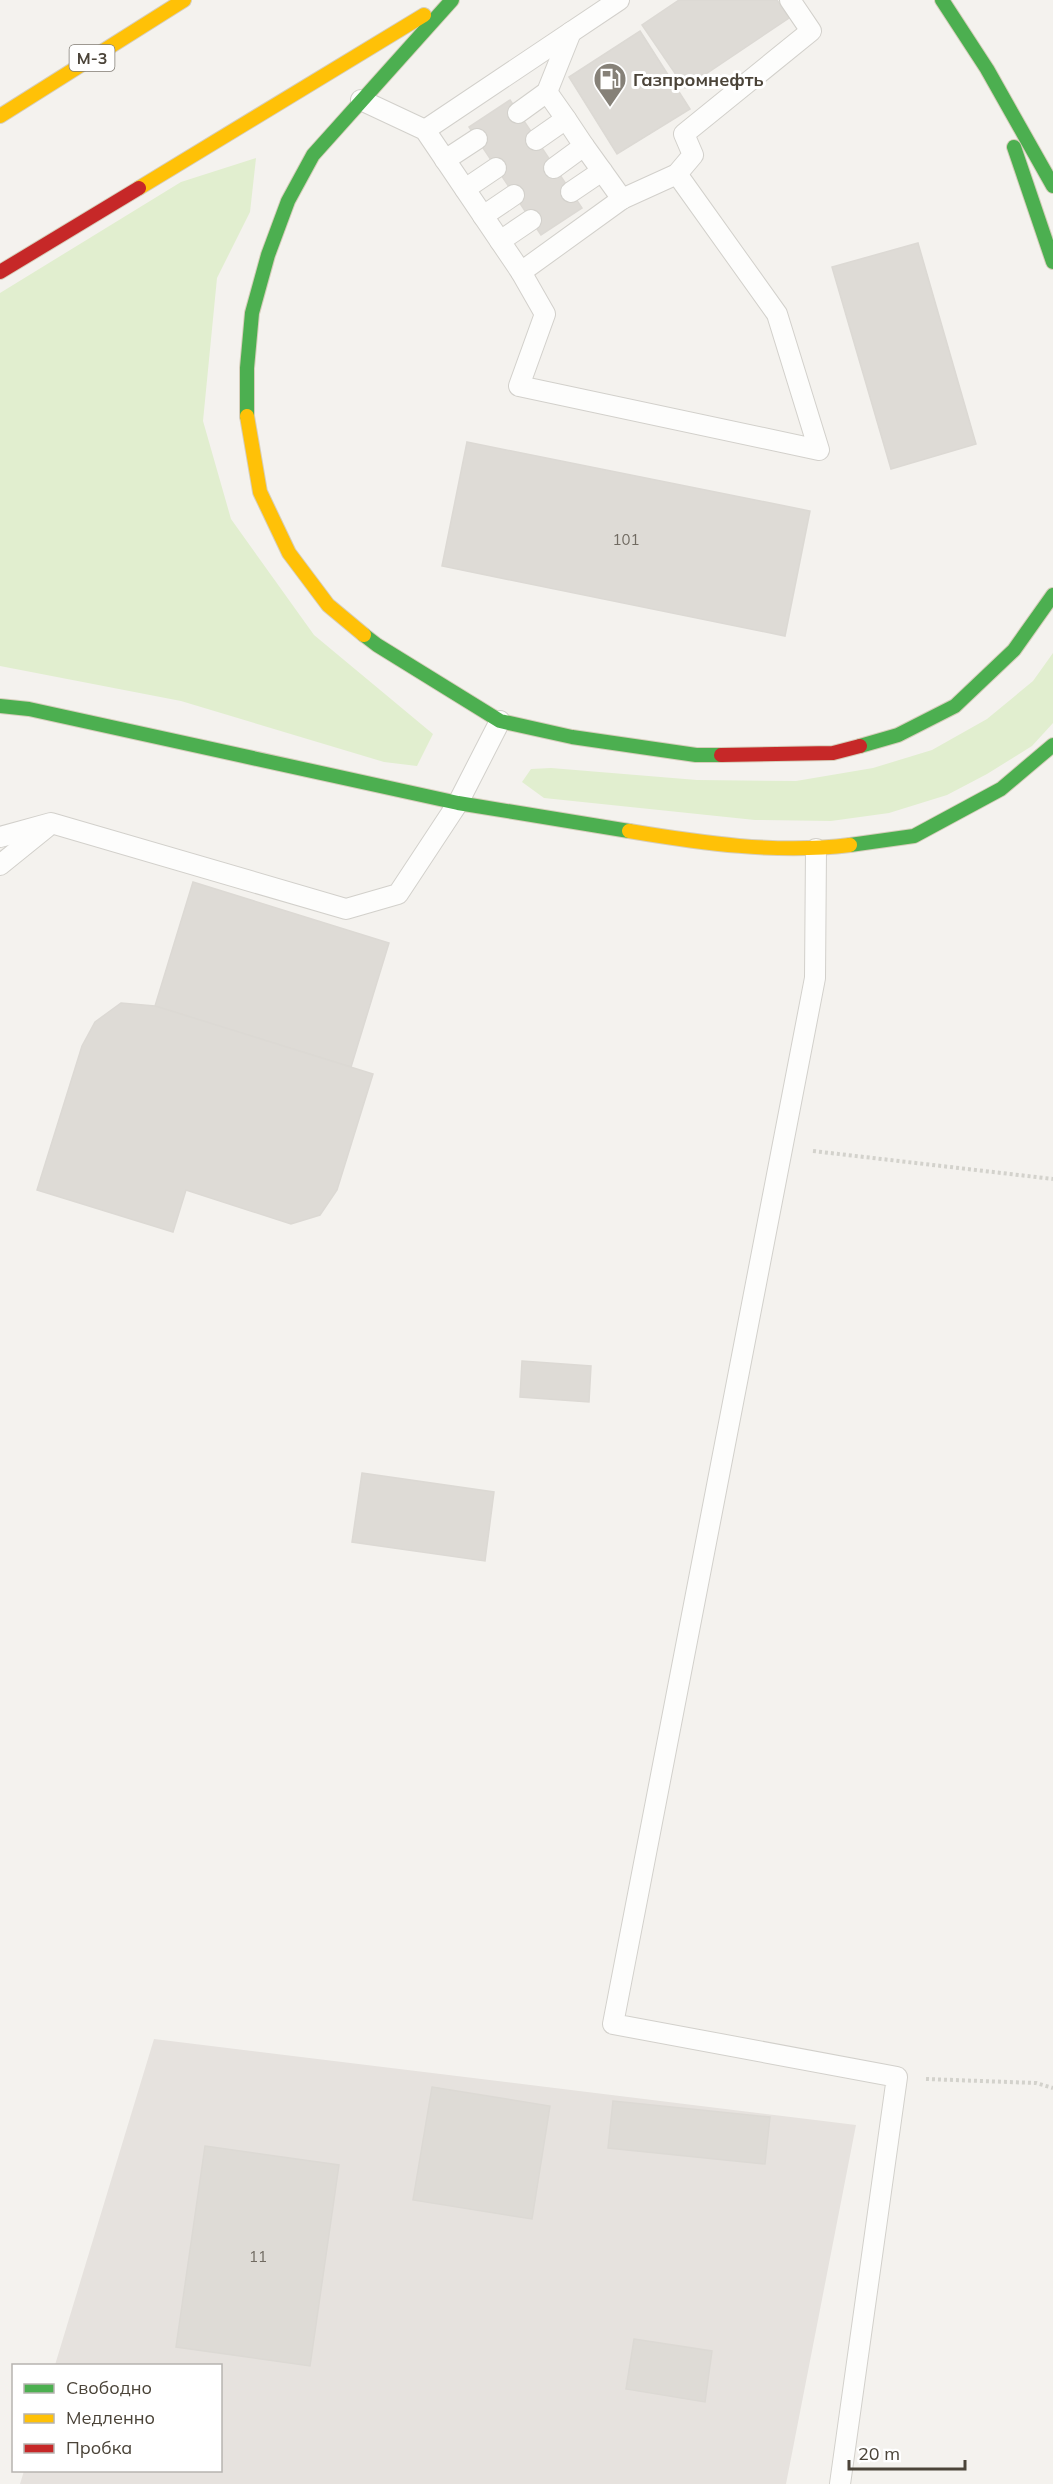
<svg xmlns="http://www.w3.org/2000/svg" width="1053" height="2484" viewBox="0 0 1053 2484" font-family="Mulish,sans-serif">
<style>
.industrial{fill:#e6e2de}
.green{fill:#e1eecf}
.building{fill:#dedbd6;stroke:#dcd9d4;stroke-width:1.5}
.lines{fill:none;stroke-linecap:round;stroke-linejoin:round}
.lane-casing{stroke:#d2d0cb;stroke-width:22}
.fast-casing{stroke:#d6cebb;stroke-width:16}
.slow-casing{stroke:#d6cebb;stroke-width:16}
.jam-casing{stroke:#d6cebb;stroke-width:16}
.path{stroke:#d3d2cc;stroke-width:4;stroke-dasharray:3 3;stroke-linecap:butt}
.lane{stroke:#fdfdfc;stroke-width:20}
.fast{stroke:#4caf50;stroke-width:14}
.slow{stroke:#ffc107;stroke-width:14}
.jam{stroke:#c62828;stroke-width:14}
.labels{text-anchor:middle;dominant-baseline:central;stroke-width:6;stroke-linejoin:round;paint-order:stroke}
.number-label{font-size:15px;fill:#706a61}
.shield{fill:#fff;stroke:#817c74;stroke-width:1.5}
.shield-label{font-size:16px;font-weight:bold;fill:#4b4439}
.poi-label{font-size:18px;font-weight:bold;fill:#4b4439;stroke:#fff;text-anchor:start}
</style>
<rect width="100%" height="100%" fill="#f4f2ee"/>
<!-- industrial -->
<path class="industrial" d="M154,2039L856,2125L786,2484H20L24,2471L220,2470V2366L55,2365Z"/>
<!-- green -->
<g class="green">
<path d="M256,158L250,212L217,278L203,421L231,519L314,635L433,734L417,766L384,762L181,701L0,666V293L181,182Z"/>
<path d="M1053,653V723L1032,746L987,774L947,795L889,813L831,821L755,820L544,798L522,782L531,769L551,768L697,780L796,781L873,768L932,750L987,719L1033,681Z"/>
</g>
<!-- building -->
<g class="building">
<path d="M679,0H777L789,18L685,88L642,25Z"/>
<path d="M640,31L690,109L617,154L569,77Z"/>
<path d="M510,100L582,208L541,235L469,127Z"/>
<path d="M918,243L976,444L891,469L832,267Z"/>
<path d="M467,442L810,511L785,636L442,566Z"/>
<path d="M193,882L389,943L351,1067L155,1006Z"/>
<path d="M121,1003L155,1006L373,1074L337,1190L320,1215L291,1224L186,1190L173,1232L37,1190L82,1046L95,1022Z"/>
<path d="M522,1361L591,1366L589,1402L520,1397Z"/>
<path d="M362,1473L494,1492L485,1561L352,1542Z"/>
<path d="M432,2087L550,2106L532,2219L413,2200Z"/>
<path d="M613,2101L770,2117L765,2164L608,2148Z"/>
<path d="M205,2146L339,2165L310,2366L176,2347Z"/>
<path d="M634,2339L712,2351L705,2402L626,2389Z"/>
</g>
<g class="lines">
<!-- lane casing -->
<g class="lane-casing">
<g id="lane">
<path d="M361,100L425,130L521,272L622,199L677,174L693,155L684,134L811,31L790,0"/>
<path d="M518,113L547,92L571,32"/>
<path d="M425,130L619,0"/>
<path d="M536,140L566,119L547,92"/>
<path d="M445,160L477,139"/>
<path d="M554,168L584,146L566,119"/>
<path d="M602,171L622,199"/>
<path d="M465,189L496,168"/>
<path d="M571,192L602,171L584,146"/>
<path d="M483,216L514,195"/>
<path d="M500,241L531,220"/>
<path d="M521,272L545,314L519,386L819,450L777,314L677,174"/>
<path d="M0,837L51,823L346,909L398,894L458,803L500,721"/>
<path d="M816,849L815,978L613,2024L897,2077L840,2484"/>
<path d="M0,865L47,827"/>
</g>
</g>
<!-- fast casing -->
<g class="fast-casing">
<g id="fast">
<path d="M942,0L987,69L1053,186"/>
<path d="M1014,147L1053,262"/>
<path d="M247,416V368L252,313L268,255L288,201L313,155L452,0"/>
<path d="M364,635L377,645L500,721L572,737L696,755H721"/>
<path d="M0,706L29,709L458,803L629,831"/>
<path d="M860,746L898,735L955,706L1014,650L1053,595"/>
<path d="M850,845L914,836L1001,789L1053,745"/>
</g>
</g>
<!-- slow casing -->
<g class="slow-casing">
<g id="slow">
<path d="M0,116L184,0"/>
<path d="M139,188L424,15"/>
<path d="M247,416L260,492L289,553L328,605L364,635"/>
<path d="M629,831C701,843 777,854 850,845"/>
</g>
</g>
<!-- jam casing -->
<g class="jam-casing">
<g id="jam">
<path d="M0,272L139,188"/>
<path d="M721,755L833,753L860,746"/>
</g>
</g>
<!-- path -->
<g class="path">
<path d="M813,1151L1053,1179"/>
<path d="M926,2079L1036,2083L1053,2088"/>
</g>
<!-- lane -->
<use href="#lane" class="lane"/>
<!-- fast -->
<use href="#fast" class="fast"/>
<!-- slow -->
<use href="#slow" class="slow"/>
<!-- jam -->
<use href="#jam" class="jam"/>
</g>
<!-- icons -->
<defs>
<g id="fuel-pin" transform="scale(1.725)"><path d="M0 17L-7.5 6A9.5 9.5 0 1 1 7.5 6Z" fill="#868178" stroke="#fff"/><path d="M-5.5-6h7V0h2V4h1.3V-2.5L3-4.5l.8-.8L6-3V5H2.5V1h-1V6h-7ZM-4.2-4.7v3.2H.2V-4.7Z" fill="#fff"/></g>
</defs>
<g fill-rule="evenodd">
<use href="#fuel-pin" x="610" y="79"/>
</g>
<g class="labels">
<!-- number labels -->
<g class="number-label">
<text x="626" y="539">101</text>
<text x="258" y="2256">11</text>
</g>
<!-- shield labels -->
<rect class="shield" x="69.5" y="45" width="45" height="26" rx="4.5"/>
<g class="shield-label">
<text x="92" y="58">М-3</text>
</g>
<!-- poi labels -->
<g class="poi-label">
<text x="633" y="79">Газпромнефть</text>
</g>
</g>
<!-- legend -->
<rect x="12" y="2364" width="210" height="108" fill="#ffffff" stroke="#b7b4b0" stroke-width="1.5"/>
<rect x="24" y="2384" width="30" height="9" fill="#4caf50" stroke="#b7b4b0" stroke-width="1.5"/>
<text x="66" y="2394" font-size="18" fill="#4b4439">Свободно</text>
<rect x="24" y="2414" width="30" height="9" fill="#ffc107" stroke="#b7b4b0" stroke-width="1.5"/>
<text x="66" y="2424" font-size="18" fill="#4b4439">Медленно</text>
<rect x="24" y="2444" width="30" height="9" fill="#c62828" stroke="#b7b4b0" stroke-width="1.5"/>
<text x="66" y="2454" font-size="18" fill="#4b4439">Пробка</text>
<!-- scale -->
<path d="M849 2460v9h116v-9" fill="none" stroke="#4b4439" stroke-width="3"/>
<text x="858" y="2460" font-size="18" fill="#4b4439" stroke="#ffffff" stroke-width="4.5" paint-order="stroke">20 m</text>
</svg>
